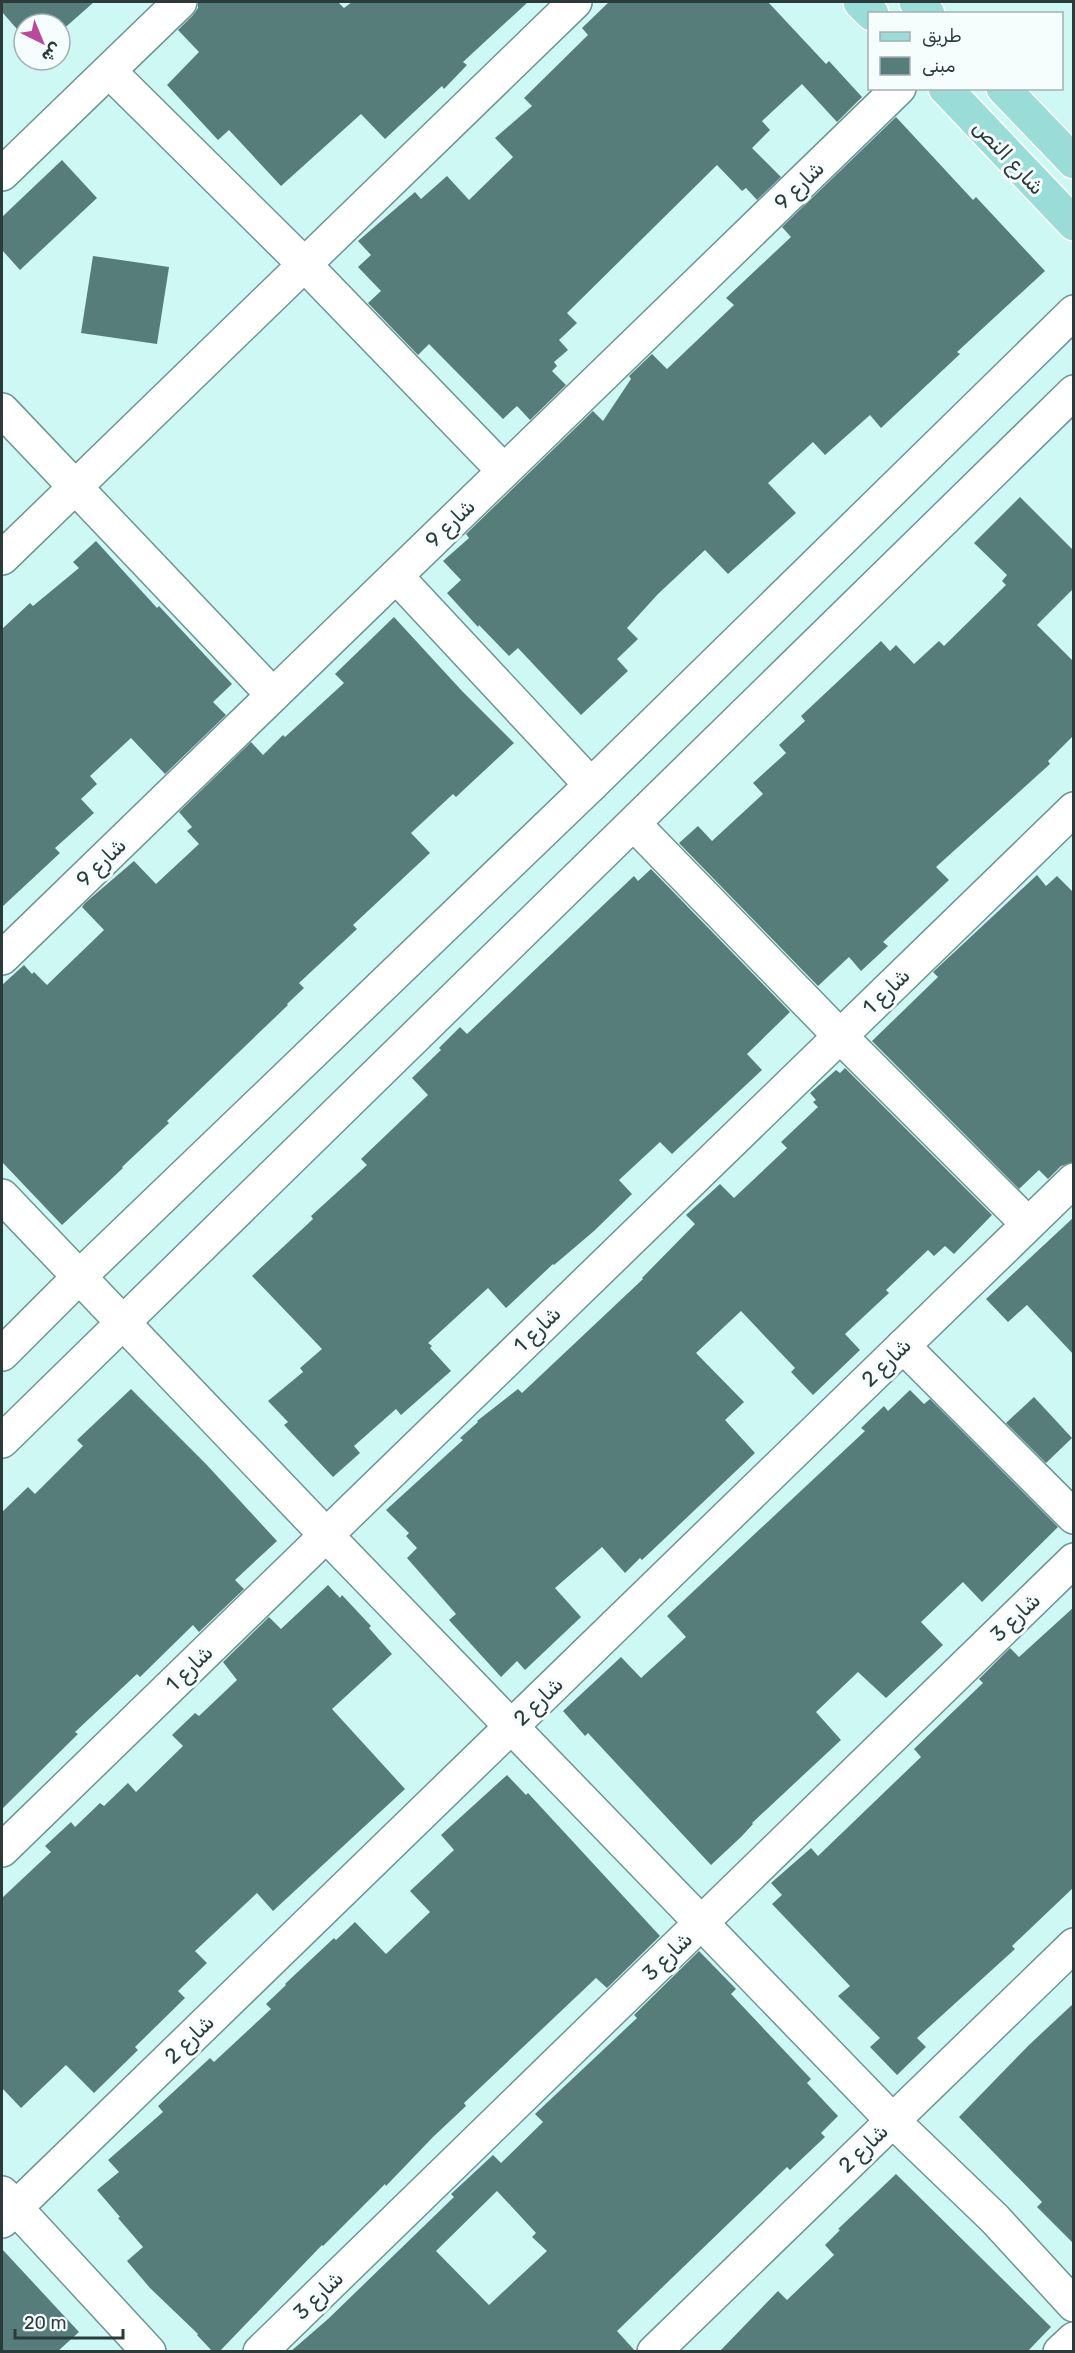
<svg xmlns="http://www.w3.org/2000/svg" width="1075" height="2353" viewBox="0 0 1075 2353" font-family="Rubik,'Noto Sans Arabic',sans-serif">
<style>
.building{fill:#577d7a;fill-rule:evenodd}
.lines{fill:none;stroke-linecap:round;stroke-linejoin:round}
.minor-casing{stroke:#6e9591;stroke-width:36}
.major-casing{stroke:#fff;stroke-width:36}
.minor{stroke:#fff;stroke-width:33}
.major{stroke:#9adcd7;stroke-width:33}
.labels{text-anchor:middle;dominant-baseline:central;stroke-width:6;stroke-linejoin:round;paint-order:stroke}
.street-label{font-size:21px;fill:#2b3b3a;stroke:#f5fefd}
</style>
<rect width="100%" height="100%" fill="#cef8f4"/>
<!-- building -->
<g class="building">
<path d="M2,2H94L60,32V24H24V37L2,12Z"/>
<path d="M198,2H338L344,8L352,2H528L463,62L467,65L444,89L442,86L385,139L361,114L281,186L229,130L218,140L167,85L199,52L178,30L193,15L198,8Z"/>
<path d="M609,2H768L826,64L829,61L862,97L837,122L802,84L762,121L770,130L752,148L781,177L757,200L746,188L742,191L717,165L567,313L577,323L559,340L568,350L554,362L557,366L552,371L566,385L530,420L517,406L503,419L429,344L418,355L368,303L381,291L358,267L371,255L358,241L415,192L421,199L447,176L469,200L513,157L495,138L532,106L524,98L588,35L582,28Z"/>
<path d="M896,117L973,200L976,197L1045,271L957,352L960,354L881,428L870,415L825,455L813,442L768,483L796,513L728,574L705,550L658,594L627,628L638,639L617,659L628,671L581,715L518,648L509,656L479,625L478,627L447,593L461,580L443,561L469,538L466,534L593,411L603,421L631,379L629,376L652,354L667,369L734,305L726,298L791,237L782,227Z"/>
<path d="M62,160L97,198L20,270L2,250V217Z"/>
<path d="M93,256L169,267L157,344L81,333Z"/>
<path d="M1020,497L1074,551V588L1037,625L1074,662V735L1048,761L1050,764L936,867L949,880L883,942L888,946L861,971L849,957L818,986L679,843L698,826L712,841L763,794L753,783L786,753L779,745L805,721L801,716L881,641L890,651L896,645L914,664L939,641L944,646L1006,585L1002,581L1007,575L974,543Z"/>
<path d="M96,541L157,608L159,606L232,684L213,702L226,715L165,774L131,738L90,776L97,784L81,799L94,813L55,848L60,853L2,907V629L30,603L33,606L79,568L73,562Z"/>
<path d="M394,617L462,691L514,743L456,797L453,794L411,833L430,853L353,925L357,929L299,983L304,988L287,1004L288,1005L167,1121L169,1123L122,1167L123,1168L62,1225L2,1162V985L24,965L32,974L34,972L47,985L104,930L82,907L85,903L134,861L156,884L199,844L187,831L192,827L179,812L251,742L263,755L283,735L285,737L344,683L335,674Z"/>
<path d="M651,869L790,1012L747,1054L762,1070L672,1154L660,1142L619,1180L632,1194L594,1231L554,1265L553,1264L506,1308L488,1288L428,1343L432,1346L430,1348L451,1371L401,1415L396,1409L354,1446L360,1453L333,1477L284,1425L288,1422L268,1401L303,1372L300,1368L322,1349L252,1276L313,1219L311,1216L367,1165L361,1159L428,1095L412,1078L441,1050L439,1048L460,1027L467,1034L634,876L638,881Z"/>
<path d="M1037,875L1046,886L1057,876L1074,893V1162L1061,1166L1048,1179L1039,1170L1019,1189L872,1041L938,977L933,972Z"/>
<path d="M845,1068L992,1215L954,1254L945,1246L934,1256L928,1250L886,1290L889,1293L845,1334L860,1350L813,1395L791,1372L795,1368L741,1311L696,1353L744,1402L725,1420L755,1453L642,1560L640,1558L625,1573L602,1547L555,1588L581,1617L525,1670L517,1661L501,1677L449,1620L456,1614L407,1558L417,1548L406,1536L409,1533L386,1510L463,1440L460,1438L478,1422L477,1421L518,1389L522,1393L643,1279L642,1278L695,1224L686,1215L720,1184L734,1198L787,1148L781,1142L818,1107L813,1102L816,1100L810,1093L836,1070L840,1073Z"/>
<path d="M1074,1217V1355L1027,1305L1008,1322L986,1299Z"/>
<path d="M131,1389L206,1464L277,1541L235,1580L244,1589L199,1632L193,1625L140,1677L137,1674L75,1732L78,1734L2,1809V1512L28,1487L35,1494L83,1446L77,1440Z"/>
<path d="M910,1390L924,1404L930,1399L1058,1527L982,1602L963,1582L921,1622L943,1645L886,1698L858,1672L816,1712L841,1740L752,1823L753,1824L741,1837L711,1865L588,1733L585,1736L563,1711L621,1657L641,1678L686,1637L667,1616L865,1431L861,1428L884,1406L888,1411Z"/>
<path d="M1034,1397L1072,1438L1046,1463L1006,1423Z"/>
<path d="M328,1585L340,1598L342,1595L371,1626L369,1628L392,1654L332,1709L405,1789L273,1911L257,1893L195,1951L207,1963L178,1991L185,1998L135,2047L138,2050L94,2093L66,2065L21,2108L2,2088V1898L51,1852L45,1846L71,1822L75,1827L100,1803L104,1806L128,1783L136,1792L183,1746L172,1735L195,1713L199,1716L237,1680L223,1662L269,1617L281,1629Z"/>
<path d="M1074,1607V1887L1012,1946L1015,1949L917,2038L926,2047L897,2075L870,2047L880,2038L838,1996L850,1986L772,1904L782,1895L771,1883L811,1848L818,1856L921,1757L914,1749L983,1683L979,1679L1010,1648L1019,1657Z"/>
<path d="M507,1775L526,1795L528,1793L660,1936L607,1988L596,1978L464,2103L466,2106L433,2137L386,2186L385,2184L323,2246L322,2245L219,2352H213L197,2335L198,2334L150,2288L127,2261L143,2247L118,2218L120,2217L97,2190L119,2172L108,2160L163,2112L158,2106L210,2058L214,2062L271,2009L266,2004L286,1985L285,1984L334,1938L336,1940L355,1922L386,1954L430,1912L410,1891L454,1850L441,1835Z"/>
<path d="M699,1951L736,1989L731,1994L811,2079L807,2083L838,2116L821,2133L825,2137L790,2170L787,2167L617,2331L636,2352H290L328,2319L454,2197L451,2194L493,2155L501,2163L543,2122L535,2114L637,2018L634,2015ZM497,2191L536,2233L532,2237L547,2251L489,2305L436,2251Z"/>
<path d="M1074,2003V2244L1037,2207L1042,2202L959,2117L1029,2045Z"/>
<path d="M896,2174L1051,2327L1027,2352H719L778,2291L787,2300L834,2255L825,2245L840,2230L838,2229Z"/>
<path d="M2,2249L79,2332L57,2352H2Z"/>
</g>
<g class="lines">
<!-- minor casing -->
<g class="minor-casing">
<g id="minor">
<path d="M109,71L303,263L504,471"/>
<path d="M2,174L180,2"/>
<path d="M2,410L273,695"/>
<path d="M2,558L575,2"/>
<path d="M396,576L591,785"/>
<path d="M634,824L840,1036L1028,1224"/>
<path d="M2,958L899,88"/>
<path d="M2,1196L326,1535L892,2120L995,2219L1074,2305"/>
<path d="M903,1346L1074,1517"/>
<path d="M2,1354L79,1277L591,785L1074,312"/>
<path d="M2,1441L1074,392"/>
<path d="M2,1850L1074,809"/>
<path d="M2,2193L149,2352"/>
<path d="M2,2221L1074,1180"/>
<path d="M260,2352L1074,1560"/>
<path d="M654,2352L1074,1945"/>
<path d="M1060,2352L1074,2339"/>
</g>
</g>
<!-- major casing -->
<g class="major-casing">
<g id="major">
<path d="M860,2L872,14"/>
<path d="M916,2L928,14"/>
<path d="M945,88L1074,224"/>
<path d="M1003,88L1074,162"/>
</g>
</g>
<!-- minor -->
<use href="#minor" class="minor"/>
<!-- major -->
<use href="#major" class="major"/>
</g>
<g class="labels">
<!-- street labels -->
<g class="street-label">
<text transform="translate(1009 157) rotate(47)">شارع النص</text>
<text transform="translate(799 185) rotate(-44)">شارع 9</text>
<text transform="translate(450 523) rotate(-44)">شارع 9</text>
<text transform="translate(101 862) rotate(-44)">شارع 9</text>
<text transform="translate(886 991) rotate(-44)">شارع 1</text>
<text transform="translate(537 1329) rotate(-44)">شارع 1</text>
<text transform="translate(886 1362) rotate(-44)">شارع 2</text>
<text transform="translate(1015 1617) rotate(-44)">شارع 3</text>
<text transform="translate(189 1668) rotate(-44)">شارع 1</text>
<text transform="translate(538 1701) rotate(-44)">شارع 2</text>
<text transform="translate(667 1956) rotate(-44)">شارع 3</text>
<text transform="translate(189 2039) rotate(-44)">شارع 2</text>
<text transform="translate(863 2148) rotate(-44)">شارع 2</text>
<text transform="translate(318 2295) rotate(-44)">شارع 3</text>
</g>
</g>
<!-- border -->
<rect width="1075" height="2353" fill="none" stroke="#2b3b3a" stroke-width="6"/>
<!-- legend -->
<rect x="868" y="12" width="195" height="78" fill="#f5fefd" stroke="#a4b0af" stroke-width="1.5"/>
<rect x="880" y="32" width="30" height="9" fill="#9adcd7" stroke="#a4b0af" stroke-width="1.5"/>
<text x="922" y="42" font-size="18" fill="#2b3b3a">طريق</text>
<rect x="880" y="57" width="30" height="18" fill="#577d7a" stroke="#a4b0af" stroke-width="1.5"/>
<text x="922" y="72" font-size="18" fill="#2b3b3a">مبنى</text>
<!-- north arrow -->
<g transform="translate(42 42) rotate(137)"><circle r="28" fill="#f5fefd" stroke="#a4b0af" stroke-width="1.5"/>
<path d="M0-4.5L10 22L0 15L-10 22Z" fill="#bc479e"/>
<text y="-9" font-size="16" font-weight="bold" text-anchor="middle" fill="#2b3b3a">ش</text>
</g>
<!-- scale -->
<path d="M15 2329v9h108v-9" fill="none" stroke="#2b3b3a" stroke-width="3"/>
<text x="24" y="2329" font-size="18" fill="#2b3b3a" stroke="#f5fefd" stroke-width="4.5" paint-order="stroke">20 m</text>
</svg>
